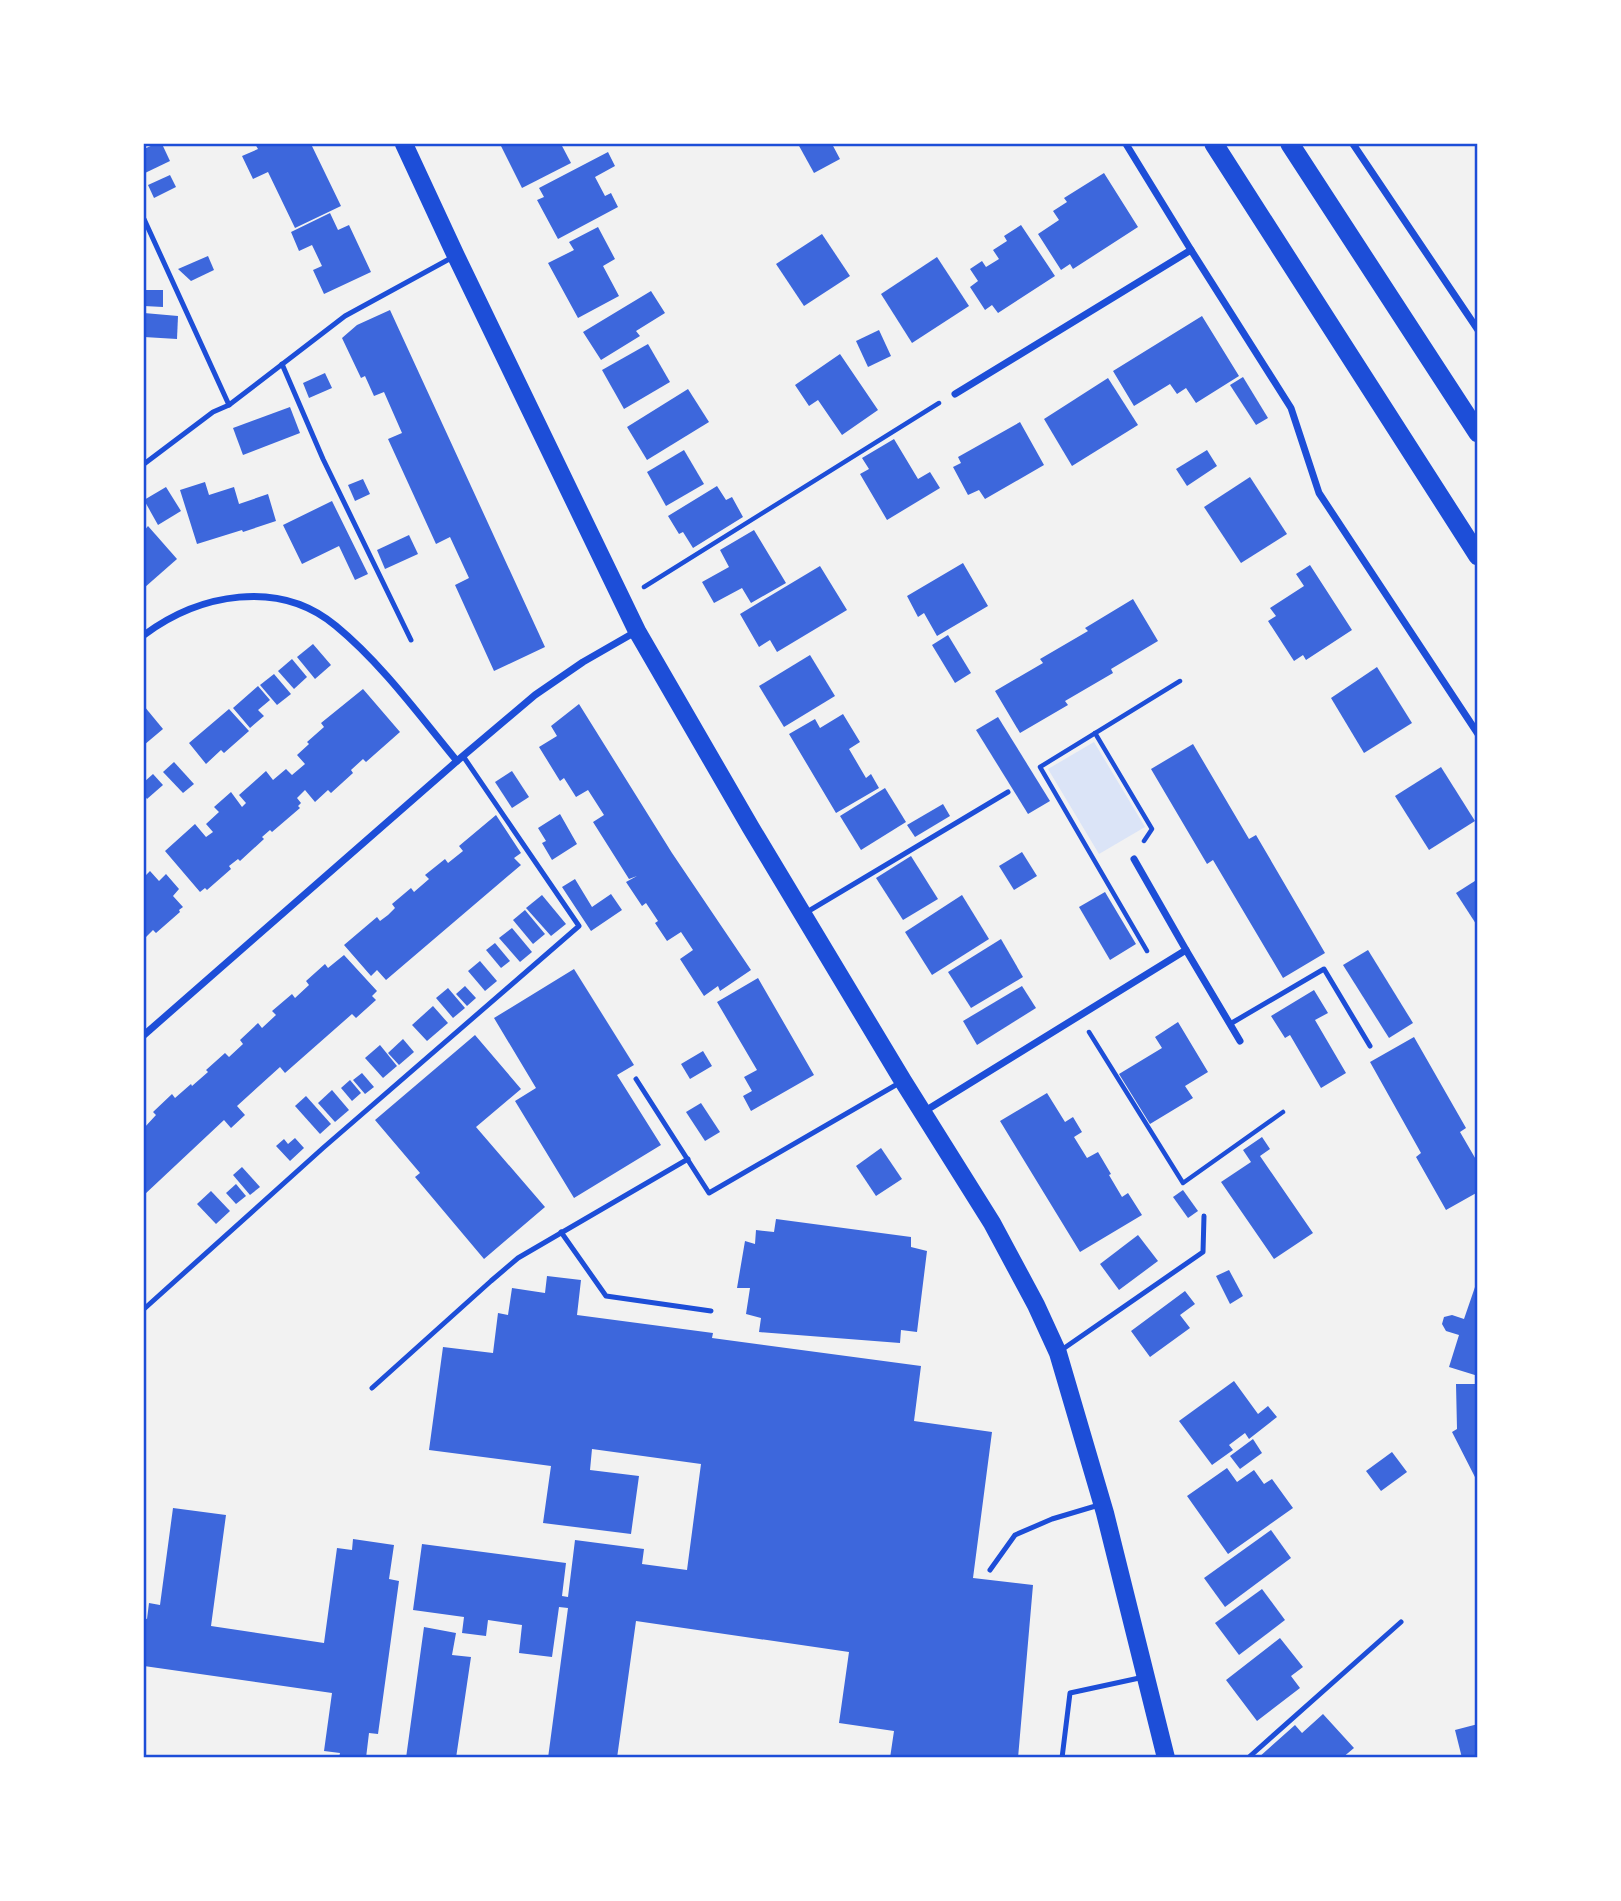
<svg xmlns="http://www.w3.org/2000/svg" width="1621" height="1901" viewBox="0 0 1621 1901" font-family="Georgia,serif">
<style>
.green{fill:#dbe4f7}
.building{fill:#3d67dc}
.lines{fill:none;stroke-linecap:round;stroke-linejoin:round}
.path{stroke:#1d4ed8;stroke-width:4.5}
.service{stroke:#1d4ed8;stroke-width:5}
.minor{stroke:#1d4ed8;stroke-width:7}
.primary{stroke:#1d4ed8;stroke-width:18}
.trunk{stroke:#1d4ed8;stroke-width:19}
.neatline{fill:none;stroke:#1d4ed8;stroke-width:2.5}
</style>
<rect width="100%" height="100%" fill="#f2f2f2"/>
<!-- green -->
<path class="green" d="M1094,742L1145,827L1099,854L1048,769Z"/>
<!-- building -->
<g class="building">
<path d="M155,144H162L170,161L145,173L144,169V149Z"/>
<path d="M255,144H311L341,206L295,228L268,172L253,179L242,156L258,149Z"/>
<path d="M500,144H561L571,163L522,188Z"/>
<path d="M798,144H832L840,159L814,173Z"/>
<path d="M608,152L615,166L595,177L605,196L611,193L618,207L558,239L537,200L544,197L539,188Z"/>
<path d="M1104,173L1138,227L1073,269L1070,264L1061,270L1038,234L1059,220L1053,211L1067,202L1064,198Z"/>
<path d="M170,175L176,187L154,198L148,185Z"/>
<path d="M330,213L338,230L349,225L371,272L324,294L313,270L322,266L312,245L299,251L291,232Z"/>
<path d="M1021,225L1055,276L998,313L992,305L985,310L970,287L978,281L970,269L982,261L986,267L999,259L993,250L1007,241L1004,236Z"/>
<path d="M598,227L615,259L603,266L619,296L578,318L548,263L574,250L569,242Z"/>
<path d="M822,234L850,276L804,306L776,264Z"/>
<path d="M208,256L214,270L191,281L178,269Z"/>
<path d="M937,257L969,306L912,343L881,294Z"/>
<path d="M144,290H163V307L144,306Z"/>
<path d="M651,291L665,313L636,331L640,336L601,360L583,332Z"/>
<path d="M390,310L545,647L494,671L455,585L469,578L450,537L436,544L388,439L402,433L384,392L374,396L365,376L361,378L342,338L357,325Z"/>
<path d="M144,313L178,316L177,339L144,337Z"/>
<path d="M1202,316L1239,376L1196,403L1186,388L1177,394L1170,384L1134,406L1113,371Z"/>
<path d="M879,330L891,356L868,367L856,341Z"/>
<path d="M648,344L670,382L624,409L602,370Z"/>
<path d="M840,354L878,410L842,435L818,400L809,406L795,385Z"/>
<path d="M325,373L332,388L309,398L303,383Z"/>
<path d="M1243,377L1268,418L1256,425L1230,385Z"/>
<path d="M1108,378L1138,425L1072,466L1044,419Z"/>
<path d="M688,389L709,422L647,460L627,427Z"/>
<path d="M290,407L300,433L243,455L233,428Z"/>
<path d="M1020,422L1044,465L985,499L979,490L968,495L953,467L961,463L958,457Z"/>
<path d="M894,439L918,479L930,472L940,488L887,520L860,474L869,469L862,458Z"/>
<path d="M684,450L704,484L666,506L647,472Z"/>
<path d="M1207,450L1217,466L1187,486L1176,469Z"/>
<path d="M1250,477L1287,534L1241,563L1204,507Z"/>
<path d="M363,479L370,494L355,501L348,485Z"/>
<path d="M205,482L209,495L234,487L239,504L268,494L276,521L243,532L242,530L197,544L180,490Z"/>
<path d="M717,486L726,500L732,497L743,517L693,548L683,532L679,534L668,516Z"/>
<path d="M166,487L181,511L158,525L144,500Z"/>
<path d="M332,501L368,574L355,580L339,546L302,564L283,525Z"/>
<path d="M148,526L177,559L144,588V531Z"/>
<path d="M754,530L786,583L751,603L742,588L714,603L702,582L729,567L720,550Z"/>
<path d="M409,535L418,554L385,569L377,550Z"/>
<path d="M963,563L988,606L937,636L924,613L918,617L907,596Z"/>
<path d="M1310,565L1352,630L1306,660L1303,655L1294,661L1268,621L1276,616L1270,608L1304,586L1296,574Z"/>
<path d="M820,566L847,610L777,652L770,640L759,647L740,614Z"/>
<path d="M1133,599L1158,641L1111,669L1113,673L1065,701L1068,705L1020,733L995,691L1043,663L1040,659L1088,631L1085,628Z"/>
<path d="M948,635L971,673L955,683L932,645Z"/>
<path d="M313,644L331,665L315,679L297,657Z"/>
<path d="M810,655L835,696L784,727L759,686Z"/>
<path d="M292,659L307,677L294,689L278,671Z"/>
<path d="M1377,667L1412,723L1364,753L1331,698Z"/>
<path d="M274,674L291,694L277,705L260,685Z"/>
<path d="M258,686L270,700L258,710L264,716L250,728L233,708Z"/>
<path d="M363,689L400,732L366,762L363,759L351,770L353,773L331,793L328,790L315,802L305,790L297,798L301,803L298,806L300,808L272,832L270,830L262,837L264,839L240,861L238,859L229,866L231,869L207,890L205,888L200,892L165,851L195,824L206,837L213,832L206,824L219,812L214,807L231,792L242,807L246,803L239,795L266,771L273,780L286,769L292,775L305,764L297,755L309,744L307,742L324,727L321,723Z"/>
<path d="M579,704L672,853L751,970L720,991L718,986L704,996L680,959L693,950L681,932L667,941L655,923L658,921L646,903L642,906L626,882L637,876L629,879L593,822L604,815L588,790L576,797L564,778L560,781L539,747L557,736L551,726Z"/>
<path d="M144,706L163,729L144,745Z"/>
<path d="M229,709L249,731L224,753L221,750L206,764L189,743Z"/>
<path d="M843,714L860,742L849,749L866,778L871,774L879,788L836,813L789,734L815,719L820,728Z"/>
<path d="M998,717L1050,801L1028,814L976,730Z"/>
<path d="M1193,744L1249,839L1256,835L1325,953L1283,978L1213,860L1207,864L1151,769Z"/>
<path d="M174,762L194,784L183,793L163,772Z"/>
<path d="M1441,767L1475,821L1429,850L1395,796Z"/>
<path d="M512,771L529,797L512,808L495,782Z"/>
<path d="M153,774L163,785L147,799L144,795V782Z"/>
<path d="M885,788L906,822L861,850L840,816Z"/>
<path d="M943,804L950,816L915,837L907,825Z"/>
<path d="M560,814L577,844L552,860L542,843L546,841L538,828Z"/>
<path d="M496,815L521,853L514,858L521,865L386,980L377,970L371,976L344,945L377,917L380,921L388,915L395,908L392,904L411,888L414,892L429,879L425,875L445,859L448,863L463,851L459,846Z"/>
<path d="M1022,852L1037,876L1014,890L999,866Z"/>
<path d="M911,856L938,899L903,920L876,878Z"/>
<path d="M150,871L159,881L166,874L179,889L173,896L183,907L179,910L180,912L156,933L153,930L144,939V877Z"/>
<path d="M575,879L592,907L611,894L622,910L591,931L562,887Z"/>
<path d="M1478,879V927L1456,893Z"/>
<path d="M1105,892L1136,944L1110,960L1079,907Z"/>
<path d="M542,895L566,924L551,936L526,908Z"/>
<path d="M962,895L989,939L932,975L905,932Z"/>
<path d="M525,910L545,934L533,944L513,920Z"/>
<path d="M512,928L532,952L520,962L499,938Z"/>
<path d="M1001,939L1023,977L971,1008L948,972Z"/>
<path d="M495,943L510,961L501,968L486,950Z"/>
<path d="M1368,950L1413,1023L1389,1038L1343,965Z"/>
<path d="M344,955L377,991L372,996L376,1000L356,1018L352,1014L285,1073L280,1067L237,1106L245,1115L231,1128L224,1120L144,1195V1128L156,1115L153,1112L172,1094L175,1098L191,1084L192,1086L208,1072L206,1070L225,1053L229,1057L243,1044L240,1040L258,1023L262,1028L276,1015L272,1011L292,994L295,998L309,985L306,981L325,964L328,968Z"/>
<path d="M480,961L497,981L485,991L468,971Z"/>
<path d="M574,969L634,1065L617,1075L661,1145L574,1198L515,1101L536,1088L494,1018Z"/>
<path d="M758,978L814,1075L751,1111L743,1096L752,1091L744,1077L757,1070L717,1002Z"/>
<path d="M465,986L476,998L467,1006L456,994Z"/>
<path d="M1022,986L1036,1008L977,1045L963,1021Z"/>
<path d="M448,988L465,1008L453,1018L436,998Z"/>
<path d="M1314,990L1328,1013L1315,1020L1346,1073L1321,1088L1290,1035L1285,1038L1271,1016Z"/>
<path d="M433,1006L448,1023L427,1041L412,1025Z"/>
<path d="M1178,1022L1208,1072L1185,1086L1193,1098L1150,1124L1119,1074L1162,1048L1155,1037Z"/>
<path d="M475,1035L521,1089L476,1127L545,1207L484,1259L415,1177L420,1173L375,1120Z"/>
<path d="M1414,1037L1466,1128L1460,1132L1478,1163V1192L1446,1210L1416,1157L1421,1153L1370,1062Z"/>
<path d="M403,1039L414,1052L399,1065L388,1053Z"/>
<path d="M380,1045L397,1066L383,1078L365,1058Z"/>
<path d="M703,1051L712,1066L690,1079L681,1064Z"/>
<path d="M362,1073L374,1087L365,1094L353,1080Z"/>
<path d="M350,1080L361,1093L352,1101L341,1088Z"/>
<path d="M332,1090L349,1110L335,1122L318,1103Z"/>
<path d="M1047,1093L1065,1122L1073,1117L1082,1132L1074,1137L1087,1158L1098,1152L1111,1174L1109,1175L1122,1197L1128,1193L1142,1215L1080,1252L1000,1121Z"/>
<path d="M306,1096L331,1124L320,1134L295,1106Z"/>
<path d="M701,1103L720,1132L705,1141L686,1112Z"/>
<path d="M1262,1137L1270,1149L1260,1156L1313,1233L1274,1259L1221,1182L1251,1162L1243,1150Z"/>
<path d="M295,1138L304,1148L290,1161L276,1146L284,1139L288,1144Z"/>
<path d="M881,1148L902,1179L876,1196L856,1166Z"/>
<path d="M242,1167L260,1187L250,1195L233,1175Z"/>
<path d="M236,1184L246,1196L236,1204L226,1193Z"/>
<path d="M1183,1190L1198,1211L1188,1218L1173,1197Z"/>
<path d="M211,1191L230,1211L216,1224L197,1204Z"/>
<path d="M776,1219L911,1237V1247L927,1251L917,1332L901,1330L900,1343L759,1332L761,1318L746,1314L750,1288H737L745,1241L755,1244L756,1230L774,1232Z"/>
<path d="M1138,1235L1158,1261L1119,1290L1100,1264Z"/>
<path d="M1229,1270L1243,1296L1230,1304L1216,1276Z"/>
<path d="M547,1276L581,1280L577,1315L713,1333L712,1338L921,1366L914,1421L992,1432L973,1578L1033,1585L1018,1758H890L894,1731L839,1723L849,1652L636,1621L617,1758H548L568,1608L559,1607L552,1657L519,1653L522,1625L488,1620L486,1636L462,1633L464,1617L413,1610L422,1544L566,1563L562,1596L568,1597L575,1540L644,1549L642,1564L687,1570L701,1464L592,1449L590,1470L639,1476L631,1534L543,1523L551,1466L429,1450L443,1347L493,1353L498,1313L508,1315L512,1288L545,1293Z"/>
<path d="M1475,1287L1478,1288V1376L1449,1367L1459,1335L1446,1331L1442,1324L1444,1317L1452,1315L1464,1319Z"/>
<path d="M1185,1291L1195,1304L1180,1315L1190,1328L1150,1357L1131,1331Z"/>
<path d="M1234,1381L1258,1414L1268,1406L1277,1417L1249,1439L1245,1433L1229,1445L1233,1450L1212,1465L1179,1421Z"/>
<path d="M1456,1384H1478V1483L1452,1432L1457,1429Z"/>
<path d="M1253,1439L1262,1453L1240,1469L1230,1456Z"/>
<path d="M1392,1452L1407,1472L1381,1491L1366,1471Z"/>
<path d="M1227,1468L1237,1482L1254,1470L1264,1484L1272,1479L1293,1508L1228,1554L1187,1496Z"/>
<path d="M173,1508L226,1515L211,1626L324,1643L337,1548L352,1550L353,1539L394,1545L389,1579L399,1581L378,1734L369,1733L366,1758H339L340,1753L324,1751L332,1693L144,1666V1618L147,1619L149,1603L160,1605Z"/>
<path d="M1271,1530L1291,1558L1225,1607L1204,1578Z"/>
<path d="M1262,1589L1285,1620L1239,1655L1215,1623Z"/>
<path d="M424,1627L456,1633L452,1655L471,1657L456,1758H406Z"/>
<path d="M1280,1638L1303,1667L1291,1676L1300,1688L1257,1721L1226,1680Z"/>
<path d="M1323,1714L1354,1748L1342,1758H1258L1295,1725L1302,1733Z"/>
<path d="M1478,1724V1758H1462L1455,1730Z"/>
</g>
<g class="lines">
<!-- path -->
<g class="path">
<path d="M644,587L939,403"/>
<path d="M1095,733L1152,829L1144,841"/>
<path d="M1147,951L1040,767L1180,681"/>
<path d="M1089,1032L1183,1183L1283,1112"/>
</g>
<!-- service -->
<g class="service">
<path d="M144,219L229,405"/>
<path d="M282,364L323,459L411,640"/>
<path d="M144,464L213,412L229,405L345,316L453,257"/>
<path d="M807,912L1008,792"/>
<path d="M1230,1024L1324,969L1370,1046"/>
<path d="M636,1079L709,1193L901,1082"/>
<path d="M561,1232L606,1296L711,1311"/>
<path d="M144,1309L323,1148L579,926L463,756"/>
<path d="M1060,1351L1203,1252L1204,1216"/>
<path d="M372,1388L491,1281L518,1258L688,1159"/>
<path d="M990,1570L1015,1535L1052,1519L1099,1505"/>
<path d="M1062,1758L1070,1693L1144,1677"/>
<path d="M1248,1758L1401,1622"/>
</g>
<!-- minor -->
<g class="minor">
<path d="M1126,144L1191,250L1291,408L1319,493L1478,734"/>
<path d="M1353,144L1478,330"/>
<path d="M955,394L1191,250"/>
<path d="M144,635C199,594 279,578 336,626C382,664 419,715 457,761"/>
<path d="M1186,950L1240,1041"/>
<path d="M144,1035L457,761L535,695L583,662L637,631"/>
<path d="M925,1111L1186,950L1134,859"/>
</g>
<!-- primary -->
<path class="primary" d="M404,144L456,256L637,631L751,828L903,1081L992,1223L1036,1305L1058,1353L1105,1513L1166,1758"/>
<!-- trunk -->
<g class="trunk">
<path d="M1214,144L1478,556"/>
<path d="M1290,144L1478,433"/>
</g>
</g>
<!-- border -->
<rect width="1621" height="1901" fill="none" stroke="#ffffff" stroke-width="290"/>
<rect x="145" y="145" width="1331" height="1611" class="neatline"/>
</svg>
